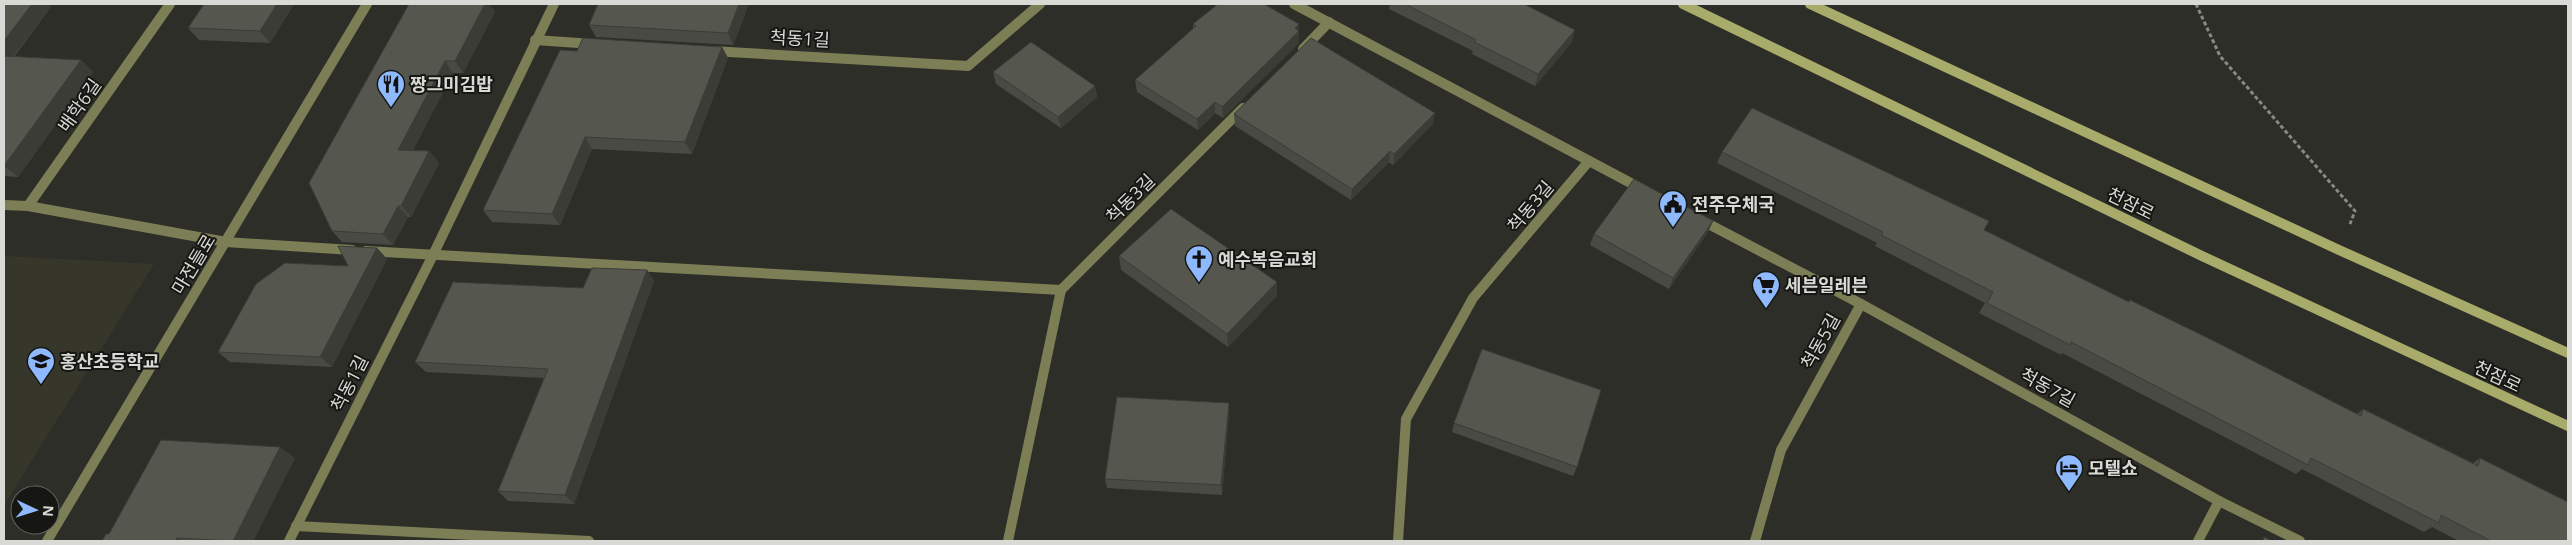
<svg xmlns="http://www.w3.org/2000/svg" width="2572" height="545" viewBox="0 0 2572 545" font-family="'Open Sans','Noto Sans KR',sans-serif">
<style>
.built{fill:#36372a}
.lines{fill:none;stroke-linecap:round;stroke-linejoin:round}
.path{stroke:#898984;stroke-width:3;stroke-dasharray:4 2.5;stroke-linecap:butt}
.street{stroke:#7c7e56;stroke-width:10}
.secondary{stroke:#a9ab6b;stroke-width:10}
.wall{fill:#494a43}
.shaded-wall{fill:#3c3c37}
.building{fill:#55564e;stroke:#3c3c37}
.labels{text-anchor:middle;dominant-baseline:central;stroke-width:4;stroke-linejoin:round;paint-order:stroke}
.street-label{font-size:18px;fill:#d9d9d5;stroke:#161613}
.poi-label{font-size:18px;font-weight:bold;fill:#d9d9d5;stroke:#161613;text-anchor:start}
</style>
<rect width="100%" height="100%" fill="#2e2e28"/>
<!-- built -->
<path class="built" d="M4,256L154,264L4,505Z"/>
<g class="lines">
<!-- path -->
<path class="path" d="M2196,4L2220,56L2355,211L2350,224"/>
<!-- street -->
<g class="street">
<path d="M1294,4L1642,189"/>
<path d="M535,40L593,44"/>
<path d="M1303,49L1329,22"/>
<path d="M712,51L968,66L1040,4"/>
<path d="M4,205L28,206L226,242L352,250"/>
<path d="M28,206L170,4"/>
<path d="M1699,219L1861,304L2219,501"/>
<path d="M366,251L1061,290"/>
<path d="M296,526L589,541"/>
<path d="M47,541L367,4"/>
<path d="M289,541L433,255L554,4"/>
<path d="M1008,541L1061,290L1243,108"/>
<path d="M1398,541L1406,419L1473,298L1589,161"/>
<path d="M1755,541L1781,450L1861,304"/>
<path d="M2198,541L2219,501L2300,541"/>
</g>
<!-- secondary -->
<g class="secondary">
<path d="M1683,4L2202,256L2568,426"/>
<path d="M1810,4L2339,250L2568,353"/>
</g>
</g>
<!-- wall -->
<g class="wall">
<path d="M4,4H53L14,57L81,60L93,72L18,177L4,176Z"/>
<path d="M294,4L270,43L199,40L188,28Z"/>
<path d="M409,4H489L495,12L463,73H453L413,150L429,151L439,163L411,217H408L393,245L342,242L332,231Z"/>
<path d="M749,4L733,45L596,37L589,25Z"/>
<path d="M1390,4H1524L1572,42L1535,86L1472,54L1473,51L1389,9Z"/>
<path d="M1193,24H1299V43L1223,118L1215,113L1198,130L1137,92L1135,80L1193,29Z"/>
<path d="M722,47L728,58L692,154L592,149L560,225L492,222L483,210L577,51Z"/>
<path d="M993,72L1095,86L1097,97L1061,128L996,84Z"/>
<path d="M1234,114L1433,124L1393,165L1389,162L1351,200L1235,126Z"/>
<path d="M1722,152L1984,230L2128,302L2130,300L2357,414L2363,409L2473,463L2480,458L2568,541H2459L2432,527L2424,532L2302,469L2296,474L2062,353L2061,355L1979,313L1985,303L1875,246L1877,243L1717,163Z"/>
<path d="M1713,221L1708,232L1669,289L1590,245L1594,234Z"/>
<path d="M377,248L387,259L332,367L230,362L218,352L348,266Z"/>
<path d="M1119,256L1277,282V296L1228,347L1121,270Z"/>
<path d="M647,270L654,281L574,504L508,501L498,491L544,378L426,372L415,362L583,288Z"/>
<path d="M1229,403V413L1222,495L1107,488L1105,479Z"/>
<path d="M1454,423L1577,467L1573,476L1452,432Z"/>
<path d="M295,458L253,541H102L109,534Z"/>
</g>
<!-- shaded-wall -->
<g class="shaded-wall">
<path d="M32,4H53L5,67L4,66V41Z"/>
<path d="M277,4H294L270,43L260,31Z"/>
<path d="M485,4H489L495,12L463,73L455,61Z"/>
<path d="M739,4H749L733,45L728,33Z"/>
<path d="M1299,24V43L1223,118L1222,107Z"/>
<path d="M1575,30L1572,42L1535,86L1538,74Z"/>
<path d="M722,47L728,58L692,154L685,142Z"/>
<path d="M81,60L93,72L18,177L4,166Z"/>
<path d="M445,61L453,73L407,161L398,150Z"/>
<path d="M1095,86L1097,97L1061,128L1058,117Z"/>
<path d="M1215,102V113L1198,130L1197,119Z"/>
<path d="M1435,113L1433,124L1393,165L1394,154Z"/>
<path d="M585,137L592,149L560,225L552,214Z"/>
<path d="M429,151L439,163L411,217L401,206Z"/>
<path d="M1390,151L1389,162L1351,200L1352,189Z"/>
<path d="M398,206L408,217L393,245L383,234Z"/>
<path d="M1713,221L1708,232L1669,289L1673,278Z"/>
<path d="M377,248L387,259L332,367L320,357Z"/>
<path d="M647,270L654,281L574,504L565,495Z"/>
<path d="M1277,282V296L1228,347L1227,334Z"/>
<path d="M1229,403V413L1222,495L1221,485Z"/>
<path d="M280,447L295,458L253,541H233Z"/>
<path d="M177,538L183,541H175Z"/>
</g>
<!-- building -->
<g class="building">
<path d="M4,4H32L4,41Z"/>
<path d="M204,4H277L260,31L188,28Z"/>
<path d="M409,4H485L455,61H445L398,150L429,151L401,206H398L383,234L332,231L309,183Z"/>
<path d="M598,4H739L728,33L589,25Z"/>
<path d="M1218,4H1264L1299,24L1295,28L1299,31L1222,107L1215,102L1197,119L1135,80L1196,26L1193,24Z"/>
<path d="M1405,4H1524L1575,30L1538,74L1474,42L1476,40Z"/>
<path d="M583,38L722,47L685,142L585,137L552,214L483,210L560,50L577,51Z"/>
<path d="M1311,38L1435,113L1394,154L1390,151L1352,189L1234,114Z"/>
<path d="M1031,42L1095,86L1058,117L993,72Z"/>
<path d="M4,56L81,60L4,166Z"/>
<path d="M1752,108L1989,221L1984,230L2129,302L2130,300L2216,342L2361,416L2363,409L2478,466L2480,458L2568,502V541H2491L2441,515L2439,523L2311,458L2308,465L2071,342L2070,345L1987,303L1993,292L1881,235L1883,232L1722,152Z"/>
<path d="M1634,179L1713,221L1673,278L1594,234Z"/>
<path d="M1171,209L1277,282L1227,334L1119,256Z"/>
<path d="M338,246L377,248L320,357L218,352L256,284L285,263L348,266Z"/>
<path d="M592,268L647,270L565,495L498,491L548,369L415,362L453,282L583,288Z"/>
<path d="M1482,349L1601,390L1577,467L1454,423Z"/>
<path d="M1117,397L1229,403L1221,485L1105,479Z"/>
<path d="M161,440L280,447L233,541L177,538L175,541H102L106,534H109Z"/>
<path d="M2264,537L2272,541H2263Z"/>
</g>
<!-- icons -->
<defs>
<g id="restaurant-pin" transform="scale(1.4375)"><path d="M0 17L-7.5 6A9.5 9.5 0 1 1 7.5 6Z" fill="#8eb9fd" stroke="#161613"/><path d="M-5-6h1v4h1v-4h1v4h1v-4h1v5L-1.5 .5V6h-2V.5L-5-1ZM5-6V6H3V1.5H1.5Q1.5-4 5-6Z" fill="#111"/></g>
<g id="civic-pin" transform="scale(1.4375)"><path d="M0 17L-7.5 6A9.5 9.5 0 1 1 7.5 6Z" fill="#8eb9fd" stroke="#161613"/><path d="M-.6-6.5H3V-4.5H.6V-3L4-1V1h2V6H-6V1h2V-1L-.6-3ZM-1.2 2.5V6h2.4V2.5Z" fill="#111"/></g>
<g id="church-pin" transform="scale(1.4375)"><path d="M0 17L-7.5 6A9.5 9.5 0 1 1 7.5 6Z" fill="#8eb9fd" stroke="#161613"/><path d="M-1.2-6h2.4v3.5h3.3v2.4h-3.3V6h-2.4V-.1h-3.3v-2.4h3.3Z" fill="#111"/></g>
<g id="supermarket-pin" transform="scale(1.4375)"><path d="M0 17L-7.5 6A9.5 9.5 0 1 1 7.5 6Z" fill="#8eb9fd" stroke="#161613"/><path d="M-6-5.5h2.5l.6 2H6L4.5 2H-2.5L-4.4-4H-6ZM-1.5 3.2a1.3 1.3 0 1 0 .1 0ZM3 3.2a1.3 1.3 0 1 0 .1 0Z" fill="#111"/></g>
<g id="school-pin" transform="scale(1.4375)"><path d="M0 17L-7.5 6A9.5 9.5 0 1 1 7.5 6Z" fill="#8eb9fd" stroke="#161613"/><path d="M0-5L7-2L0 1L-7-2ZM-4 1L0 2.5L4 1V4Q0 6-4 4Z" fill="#111"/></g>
<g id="hotel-pin" transform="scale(1.4375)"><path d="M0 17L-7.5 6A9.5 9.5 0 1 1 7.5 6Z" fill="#8eb9fd" stroke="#161613"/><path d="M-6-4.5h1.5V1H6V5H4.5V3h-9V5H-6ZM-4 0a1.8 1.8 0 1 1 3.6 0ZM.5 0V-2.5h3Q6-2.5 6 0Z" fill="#111"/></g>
</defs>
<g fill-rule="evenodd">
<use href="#restaurant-pin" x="391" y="84"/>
<use href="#civic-pin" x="1673" y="204"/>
<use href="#church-pin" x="1199" y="259"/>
<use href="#supermarket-pin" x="1766" y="285"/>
<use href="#school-pin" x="41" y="361"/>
<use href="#hotel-pin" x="2069" y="468"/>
</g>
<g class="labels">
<!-- street labels -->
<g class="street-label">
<text transform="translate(800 38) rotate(3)">척동1길</text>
<text transform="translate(79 105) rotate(-55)">배학6길</text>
<text transform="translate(1130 198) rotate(-45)">척동3길</text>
<text transform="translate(2131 203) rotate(26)">천잠로</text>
<text transform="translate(1530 206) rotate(-50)">척동3길</text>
<text transform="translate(193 264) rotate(-59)">마전들로</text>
<text transform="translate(1820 341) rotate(-61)">척동5길</text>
<text transform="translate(2498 376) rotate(25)">천잠로</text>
<text transform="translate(349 383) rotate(-63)">척동1길</text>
<text transform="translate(2048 387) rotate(29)">척동7길</text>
</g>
<!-- poi labels -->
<g class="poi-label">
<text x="410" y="84">짱그미김밥</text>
<text x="1692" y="204">전주우체국</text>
<text x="1218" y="259">예수복음교회</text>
<text x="1785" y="285">세븐일레븐</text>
<text x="60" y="361">홍산초등학교</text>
<text x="2088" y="468">모텔쇼</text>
</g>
</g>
<!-- border -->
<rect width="2572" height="545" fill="none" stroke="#d9d9d5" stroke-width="10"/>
<!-- north arrow -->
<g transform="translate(35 510) rotate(94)"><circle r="24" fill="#161613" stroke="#646461"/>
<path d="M0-4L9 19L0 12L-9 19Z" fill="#8eb9fd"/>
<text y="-8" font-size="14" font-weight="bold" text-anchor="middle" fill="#d9d9d5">N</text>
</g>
</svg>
